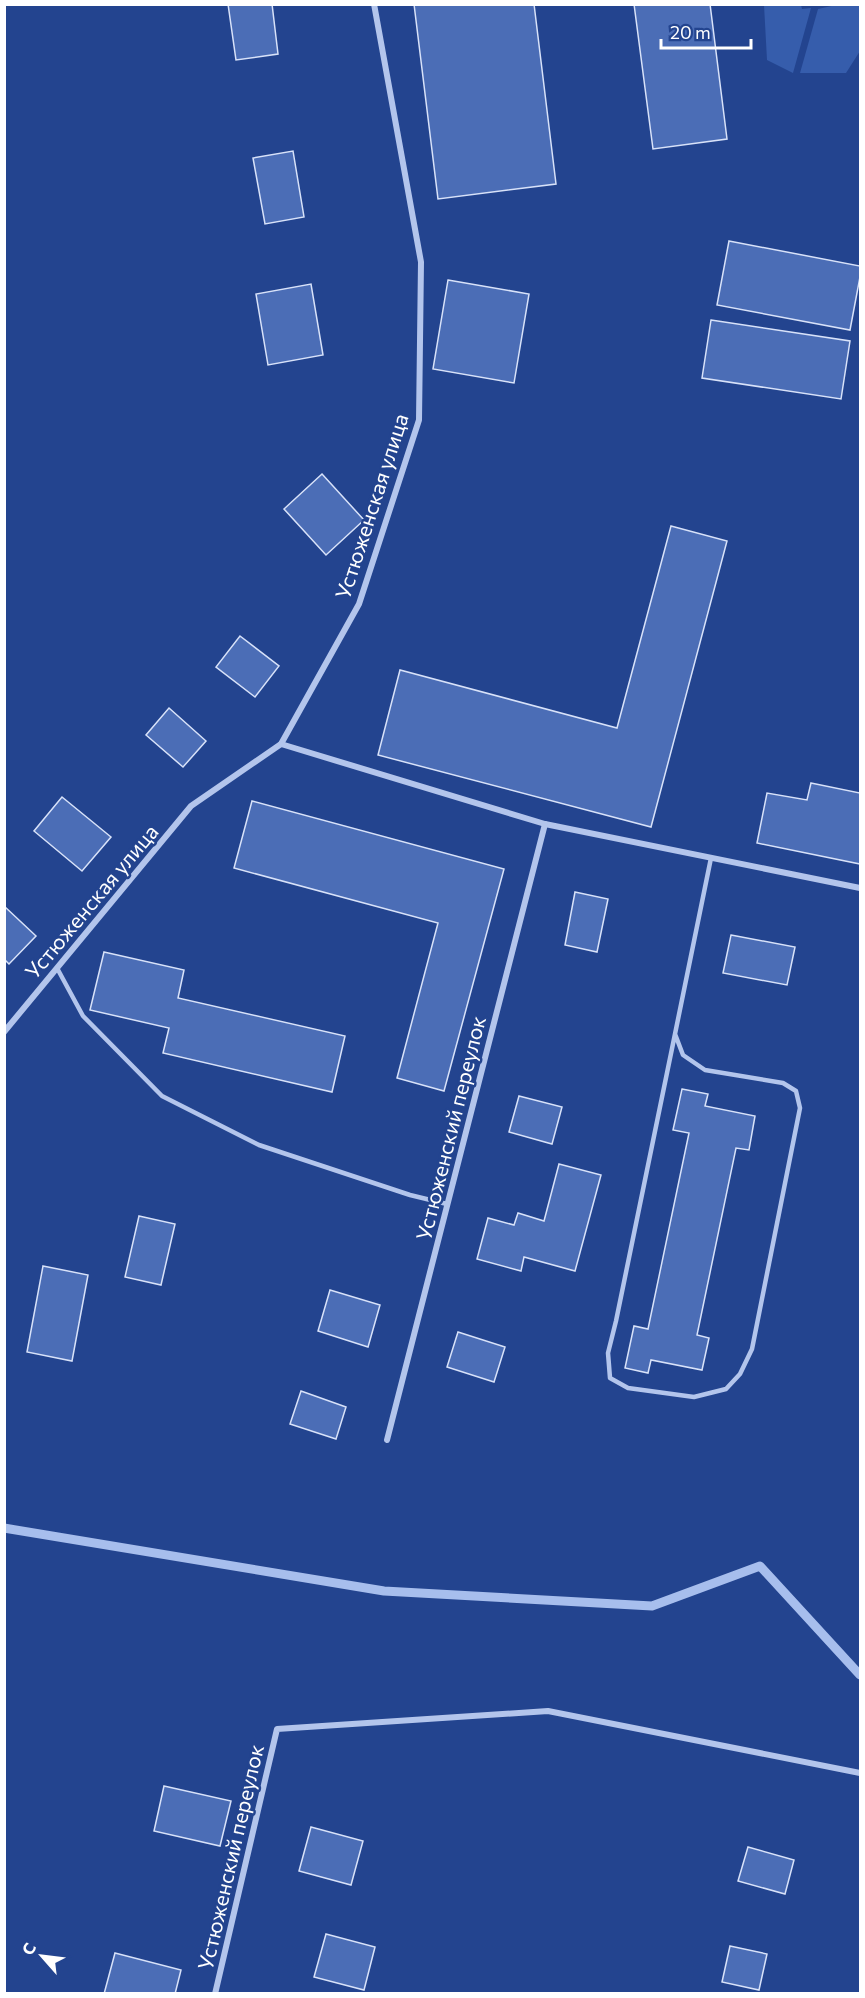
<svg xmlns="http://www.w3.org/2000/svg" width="865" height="1998" viewBox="0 0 865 1998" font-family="Commissioner,sans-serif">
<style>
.green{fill:#365dac}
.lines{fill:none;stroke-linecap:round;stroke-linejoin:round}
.stream{stroke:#a7beed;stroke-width:9}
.building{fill:#4b6db6;stroke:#d8e2f9;stroke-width:1.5}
.service{stroke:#b3c5ec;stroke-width:4.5}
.minor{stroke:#b3c5ec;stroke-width:6}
.labels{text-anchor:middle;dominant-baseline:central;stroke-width:5;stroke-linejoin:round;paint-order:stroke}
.street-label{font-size:21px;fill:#fff;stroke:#23448f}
</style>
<rect width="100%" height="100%" fill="#23448f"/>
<!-- green -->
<g class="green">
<path d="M764,5H801L802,9L811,8L793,73L767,60Z"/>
<path d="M836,5H860V51L846,73H800L818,9Z"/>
</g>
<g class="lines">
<!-- stream -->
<path class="stream" d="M4,1528L384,1591L652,1606L760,1566L860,1675"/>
</g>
<!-- building -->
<g class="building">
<path d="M228,4H272L278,54L236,60Z"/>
<path d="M414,4H534L556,184L438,199Z"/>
<path d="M634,4H710L727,139L653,149Z"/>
<path d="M293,151L304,217L265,224L253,158Z"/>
<path d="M729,241L860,266V277L850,330L717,305Z"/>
<path d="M448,280L529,294L514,383L433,369Z"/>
<path d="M311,284L323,355L268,365L256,294Z"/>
<path d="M711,320L850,341L841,399L702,378Z"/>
<path d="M322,474L364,520L326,555L284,509Z"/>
<path d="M671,526L727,541L651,827L378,755L400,670L617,728Z"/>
<path d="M240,636L279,666L255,697L216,667Z"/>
<path d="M169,708L206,741L183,767L146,735Z"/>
<path d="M811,783L860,793V864L757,843L767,793L807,800Z"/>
<path d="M62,797L111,837L82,871L34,831Z"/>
<path d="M252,801L504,869L444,1091L397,1078L438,923L234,868Z"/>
<path d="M575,892L608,899L597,952L565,945Z"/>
<path d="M4,906L36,936L9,964L4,959Z"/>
<path d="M731,935L795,947L787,985L723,973Z"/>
<path d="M104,952L184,970L178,998L345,1036L332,1092L163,1053L169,1028L90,1010Z"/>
<path d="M682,1089L708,1094L705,1106L755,1116L749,1150L736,1148L697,1335L709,1338L702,1370L651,1360L648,1373L625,1368L634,1326L648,1329L689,1133L673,1130Z"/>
<path d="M519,1096L562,1107L552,1144L509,1132Z"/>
<path d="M559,1164L601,1175L575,1271L524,1257L521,1271L477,1259L488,1218L514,1225L518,1213L544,1221Z"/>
<path d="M139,1216L175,1224L161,1285L125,1277Z"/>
<path d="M43,1266L88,1275L72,1361L27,1352Z"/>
<path d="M330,1290L380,1305L368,1347L318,1331Z"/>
<path d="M458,1332L505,1347L494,1382L447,1367Z"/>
<path d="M301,1391L346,1407L336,1439L290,1424Z"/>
<path d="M164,1786L231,1801L220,1846L154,1831Z"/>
<path d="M311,1827L363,1841L351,1885L299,1871Z"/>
<path d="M748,1847L794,1860L785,1894L738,1881Z"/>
<path d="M326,1934L375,1947L364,1990L314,1977Z"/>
<path d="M730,1946L767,1954L759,1990L722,1982Z"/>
<path d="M115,1953L181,1970L175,1994H104Z"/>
</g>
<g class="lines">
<!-- service -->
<g class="service">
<path d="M57,968L83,1016L162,1096L259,1145L410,1195L447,1204"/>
<path d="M675,1034L616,1321L608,1353L610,1378L628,1388L694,1397L726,1389L740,1374L752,1349L800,1108L796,1091L783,1083L705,1070L683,1055L675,1034L711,858"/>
</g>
<!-- minor -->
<g class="minor">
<path d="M281,744L545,824L860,888"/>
<path d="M4,1032L191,806L281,744L359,604L419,420L421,262L374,4"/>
<path d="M387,1440L545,824"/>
<path d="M215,1994L277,1729L548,1711L860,1773"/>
</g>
</g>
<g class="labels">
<!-- street labels -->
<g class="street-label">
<text transform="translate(371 506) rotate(-72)">Устюженская улица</text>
<text transform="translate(91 901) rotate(-50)">Устюженская улица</text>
<text transform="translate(450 1128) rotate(-76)">Устюженский переулок</text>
<text transform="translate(230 1857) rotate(-77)">Устюженский переулок</text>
</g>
</g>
<!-- border -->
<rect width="865" height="1998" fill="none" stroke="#ffffff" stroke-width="12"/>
<!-- north arrow -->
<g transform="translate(42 1956) rotate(298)" stroke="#23448f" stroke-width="4.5" paint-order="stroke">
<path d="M0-4.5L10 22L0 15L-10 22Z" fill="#ffffff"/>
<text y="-9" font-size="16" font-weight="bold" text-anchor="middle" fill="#ffffff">С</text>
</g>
<!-- scale -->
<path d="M661 39v9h90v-9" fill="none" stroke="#ffffff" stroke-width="3"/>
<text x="670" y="39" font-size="18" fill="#ffffff" stroke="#23448f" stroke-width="4.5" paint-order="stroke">20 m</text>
</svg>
